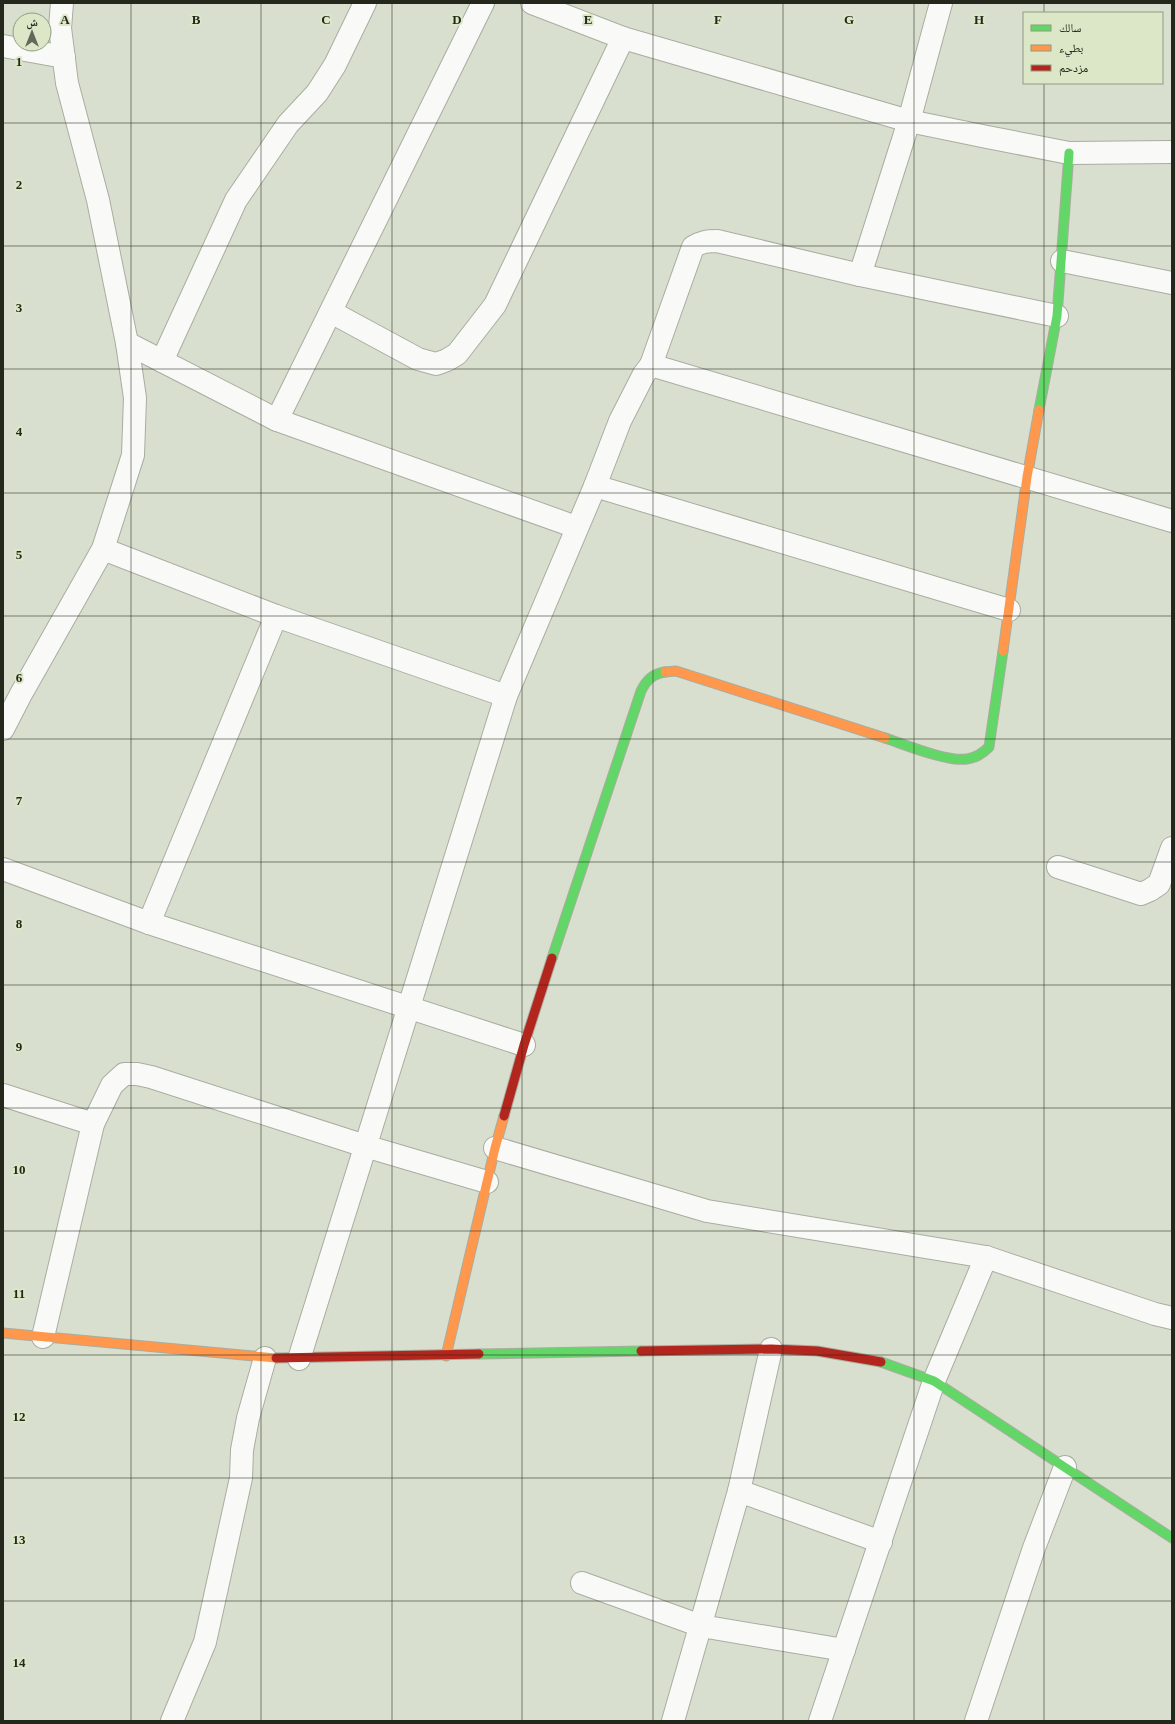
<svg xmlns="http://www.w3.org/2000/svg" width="1175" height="1724" viewBox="0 0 1175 1724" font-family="'Times New Roman','Noto Naskh Arabic',serif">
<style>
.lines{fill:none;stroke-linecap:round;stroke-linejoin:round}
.street-casing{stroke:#a9ada0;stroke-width:24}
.fast-casing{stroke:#a9ada0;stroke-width:11}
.slow-casing{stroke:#a9ada0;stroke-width:11}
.jam-casing{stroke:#a9ada0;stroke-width:11}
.street{stroke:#f9faf8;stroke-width:22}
.fast{stroke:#63d668;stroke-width:9}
.slow{stroke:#ff974d;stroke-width:9}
.jam{stroke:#b3261e;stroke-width:9}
.grid{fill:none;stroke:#24281c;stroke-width:1;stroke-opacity:0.55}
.grid-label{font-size:13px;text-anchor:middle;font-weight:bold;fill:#24281c;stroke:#dbe7c6;stroke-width:4;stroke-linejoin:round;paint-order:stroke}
</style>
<rect width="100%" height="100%" fill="#d9dfce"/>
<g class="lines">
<!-- street casing -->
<g class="street-casing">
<g id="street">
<path d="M532,3L623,38L909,121L987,137L1069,153L1172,152"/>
<path d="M3,46L64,57"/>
<path d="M1062,261L1172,283"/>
<path d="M860,275L909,121L941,3"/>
<path d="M331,312L418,359L436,364L447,360L457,354L495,305L623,38"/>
<path d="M127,343L277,420L576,527"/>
<path d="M162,361L236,200L288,124L317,93L335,65L365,3"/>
<path d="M651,365L693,247C701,242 707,241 717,241L860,275L1057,316"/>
<path d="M277,420L483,3"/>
<path d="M595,486L1009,610"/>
<path d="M103,549L276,616L506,696"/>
<path d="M3,729L21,694L103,549L133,455L135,398L127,343L98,200L67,83L60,28L62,3"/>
<path d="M1058,867L1141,894L1150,890L1159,884L1172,848"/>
<path d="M3,869L149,923L524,1045"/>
<path d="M149,923L276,616"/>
<path d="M3,1095L93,1124"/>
<path d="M495,1148L707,1211L986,1257L1155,1314L1172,1318"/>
<path d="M43,1337L93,1124L112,1085L124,1074H137L151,1077L365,1146L487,1182"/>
<path d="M299,1359L506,696L595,486L620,421L644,374L651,365L1172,521"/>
<path d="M739,1491L881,1542"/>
<path d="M582,1583L701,1626L844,1650"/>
<path d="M172,1721L205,1642L241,1478L242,1450L248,1418L265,1358"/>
<path d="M673,1721L739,1491L771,1349"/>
<path d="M820,1721L934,1381L986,1257"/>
<path d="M976,1721L1034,1548L1065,1467"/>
</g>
</g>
<!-- fast casing -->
<g class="fast-casing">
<g id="fast">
<path d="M1039,410L1057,316L1069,153"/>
<path d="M885,738C906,745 947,762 967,759C976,758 983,753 989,747L1003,651"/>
<path d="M552,958L641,691C647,679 653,674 665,672"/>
<path d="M479,1354L641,1351"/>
<path d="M881,1362L934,1381L1172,1538"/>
</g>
</g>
<!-- slow casing -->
<g class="slow-casing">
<g id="slow">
<path d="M1003,651L1027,477L1039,410"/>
<path d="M665,672L676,671L885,738"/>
<path d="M3,1333L276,1358"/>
<path d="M446,1356L495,1148L504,1116"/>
</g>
</g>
<!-- jam casing -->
<g class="jam-casing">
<g id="jam">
<path d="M504,1116L524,1045L552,958"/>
<path d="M641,1351L771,1349L817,1351L881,1362"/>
<path d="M276,1358L479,1354"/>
</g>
</g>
<!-- street -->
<use href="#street" class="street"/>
<!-- fast -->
<use href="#fast" class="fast"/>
<!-- slow -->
<use href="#slow" class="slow"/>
<!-- jam -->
<use href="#jam" class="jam"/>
</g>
<!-- grid -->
<path class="grid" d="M131,3V1721M261,3V1721M392,3V1721M522,3V1721M653,3V1721M783,3V1721M914,3V1721M1044,3V13M1044,83V1721M3,123H1172M3,246H1172M3,369H1172M3,493H1172M3,616H1172M3,739H1172M3,862H1172M3,985H1172M3,1108H1172M3,1231H1172M3,1355H1172M3,1478H1172M3,1601H1172"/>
<g class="grid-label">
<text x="65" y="24">A</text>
<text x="196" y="24">B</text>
<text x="326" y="24">C</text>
<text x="457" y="24">D</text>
<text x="588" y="24">E</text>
<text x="718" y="24">F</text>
<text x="849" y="24">G</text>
<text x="979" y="24">H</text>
<text x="19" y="66">1</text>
<text x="19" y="189">2</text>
<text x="19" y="312">3</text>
<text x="19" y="436">4</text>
<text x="19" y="559">5</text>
<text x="19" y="682">6</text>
<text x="19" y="805">7</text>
<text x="19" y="928">8</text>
<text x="19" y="1051">9</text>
<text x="19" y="1174">10</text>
<text x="19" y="1298">11</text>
<text x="19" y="1421">12</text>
<text x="19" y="1544">13</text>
<text x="19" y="1667">14</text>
</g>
<!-- border -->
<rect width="1175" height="1724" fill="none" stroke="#24281c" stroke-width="8"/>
<!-- legend -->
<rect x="1023" y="12" width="140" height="72" fill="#dbe7c6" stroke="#929b82"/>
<rect x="1031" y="25" width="20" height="6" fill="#63d668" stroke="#929b82"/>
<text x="1059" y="32" font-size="12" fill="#24281c">سالك</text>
<rect x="1031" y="45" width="20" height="6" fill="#ff974d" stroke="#929b82"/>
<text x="1059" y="52" font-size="12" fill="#24281c">بطيء</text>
<rect x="1031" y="65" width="20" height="6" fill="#b3261e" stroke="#929b82"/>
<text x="1059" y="72" font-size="12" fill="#24281c">مزدحم</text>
<!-- north arrow -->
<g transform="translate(32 32)"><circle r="19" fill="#dbe7c6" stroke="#929b82"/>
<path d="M0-3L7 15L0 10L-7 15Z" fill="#63685a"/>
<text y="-6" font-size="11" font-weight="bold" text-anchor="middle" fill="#24281c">ش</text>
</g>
</svg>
